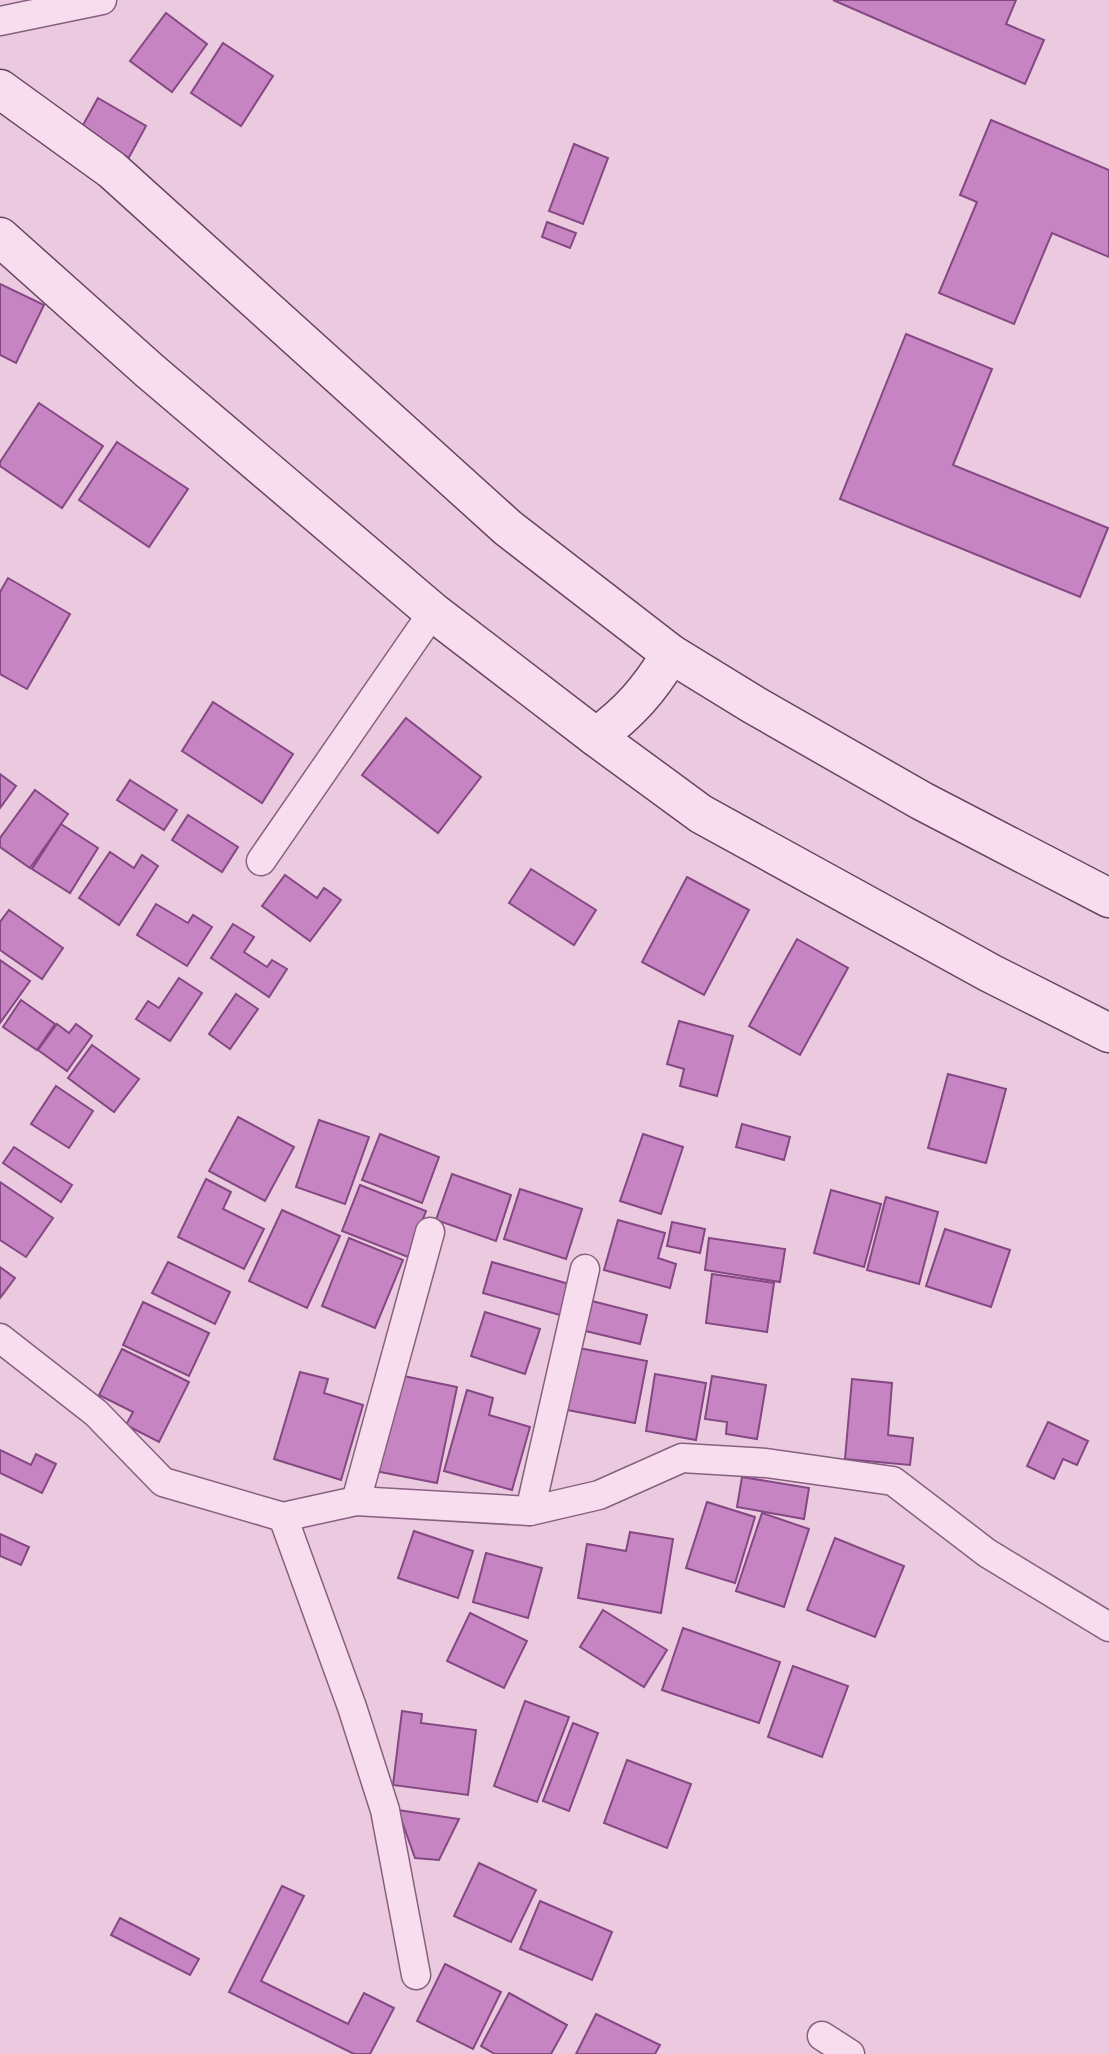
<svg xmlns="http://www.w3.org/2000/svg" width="1109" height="2054" viewBox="0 0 1109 2054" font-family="Bitter,serif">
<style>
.building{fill:#c684c2;stroke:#844882;stroke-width:2}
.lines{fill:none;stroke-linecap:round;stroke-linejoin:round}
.street-casing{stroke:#876080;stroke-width:31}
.secondary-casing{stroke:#694363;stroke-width:41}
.street{stroke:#f7ddee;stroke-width:28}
.secondary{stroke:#f7ddee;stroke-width:38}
</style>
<rect width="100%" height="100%" fill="#ebcae0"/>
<!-- building -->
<g class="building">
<path d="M833,0H1016L1006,24L1044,40L1025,84Z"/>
<path d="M166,13L207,44L172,92L130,61Z"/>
<path d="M223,43L273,76L241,126L191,93Z"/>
<path d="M98,98L146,126L127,161L78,134Z"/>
<path d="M991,120L1109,170V257L1052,233L1014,324L939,293L977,202L960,195Z"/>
<path d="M574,144L608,158L583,224L549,211Z"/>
<path d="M547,222L576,233L570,248L542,237Z"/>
<path d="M0,284L44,305L16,363L0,355Z"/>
<path d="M906,334L992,369L953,465L1108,528L1080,597L840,499Z"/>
<path d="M39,403L103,446L62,508L0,466V462Z"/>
<path d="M117,442L188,489L149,547L79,500Z"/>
<path d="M8,578L70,614L27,689L0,674V592Z"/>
<path d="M213,702L293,754L262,803L182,751Z"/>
<path d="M406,718L481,777L438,833L362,775Z"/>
<path d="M0,774L16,786L0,808Z"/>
<path d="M130,780L177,810L164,830L117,800Z"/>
<path d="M35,790L68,814L30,868L0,847V838Z"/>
<path d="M188,815L238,847L222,872L172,840Z"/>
<path d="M61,824L98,848L70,893L32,869Z"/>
<path d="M110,852L134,868L142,855L158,866L119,925L79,898Z"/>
<path d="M531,869L596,910L574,945L509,903Z"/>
<path d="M285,875L317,898L324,888L341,900L310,941L262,906Z"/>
<path d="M687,877L749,910L704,995L642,962Z"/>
<path d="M156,904L188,923L193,915L212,927L187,966L137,935Z"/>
<path d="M9,910L63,948L42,979L0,950V922Z"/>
<path d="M233,924L254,937L244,952L267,967L272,960L287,969L269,997L211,958Z"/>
<path d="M797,939L848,968L800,1055L749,1026Z"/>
<path d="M0,960L30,981L0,1023Z"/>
<path d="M179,978L202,993L170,1041L136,1019L148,1001L159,1008Z"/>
<path d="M236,994L258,1009L230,1049L209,1034Z"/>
<path d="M21,1000L55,1024L37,1050L3,1027Z"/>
<path d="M679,1021L733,1036L717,1096L680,1086L684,1069L667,1064Z"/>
<path d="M57,1024L69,1033L76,1024L92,1036L67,1071L38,1050Z"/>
<path d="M92,1045L139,1079L114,1112L68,1078Z"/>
<path d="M948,1074L1006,1089L986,1163L928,1148Z"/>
<path d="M56,1086L93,1111L69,1148L31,1124Z"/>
<path d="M238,1117L294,1147L265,1201L209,1171Z"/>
<path d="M319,1120L369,1137L345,1204L296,1187Z"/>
<path d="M742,1124L790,1137L784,1160L736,1147Z"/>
<path d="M380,1134L439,1157L422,1203L362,1180Z"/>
<path d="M643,1134L683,1147L661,1214L620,1201Z"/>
<path d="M14,1147L72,1185L61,1202L3,1163Z"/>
<path d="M452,1174L511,1195L496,1241L436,1220Z"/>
<path d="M206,1179L231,1192L223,1209L264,1229L244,1269L178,1237Z"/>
<path d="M0,1182L53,1218L26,1257L0,1240Z"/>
<path d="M360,1185L426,1211L408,1257L342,1231Z"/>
<path d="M520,1189L582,1209L566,1259L504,1239Z"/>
<path d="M831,1190L881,1204L864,1267L814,1253Z"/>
<path d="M886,1197L938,1212L919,1284L867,1270Z"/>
<path d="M282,1210L340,1236L307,1308L249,1281Z"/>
<path d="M618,1220L665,1233L658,1258L676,1264L670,1288L604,1270Z"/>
<path d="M672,1222L705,1229L700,1253L667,1246Z"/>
<path d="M945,1229L1010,1250L991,1307L926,1286Z"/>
<path d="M349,1238L403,1260L375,1328L322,1306Z"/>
<path d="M709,1238L785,1249L780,1282L705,1270Z"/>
<path d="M168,1262L230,1292L215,1324L152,1293Z"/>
<path d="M492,1262L576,1286L567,1317L483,1293Z"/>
<path d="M0,1267L15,1278L0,1298Z"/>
<path d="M712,1274L774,1283L767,1332L706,1323Z"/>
<path d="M584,1299L647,1315L640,1344L577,1329Z"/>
<path d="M143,1302L209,1333L189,1376L123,1345Z"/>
<path d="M485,1312L540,1329L525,1374L471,1356Z"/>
<path d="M579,1348L647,1361L635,1423L567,1410Z"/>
<path d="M122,1349L189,1382L159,1442L126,1425L133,1412L99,1395Z"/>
<path d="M300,1372L328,1379L324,1393L363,1405L341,1480L274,1459Z"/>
<path d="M394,1374L457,1387L437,1483L375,1471Z"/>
<path d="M655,1374L706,1383L696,1440L646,1431Z"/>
<path d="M712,1376L766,1385L757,1439L726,1434L727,1422L705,1419Z"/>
<path d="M852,1379L892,1383L888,1435L913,1438L910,1465L845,1459Z"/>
<path d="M467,1390L493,1398L489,1415L530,1427L512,1490L444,1471Z"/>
<path d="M1048,1422L1088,1441L1077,1465L1063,1459L1054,1479L1027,1466Z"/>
<path d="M0,1450L31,1465L36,1454L56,1464L42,1493L0,1473Z"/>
<path d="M742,1477L809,1488L804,1519L737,1507Z"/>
<path d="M707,1502L755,1517L735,1583L686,1568Z"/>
<path d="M762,1513L809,1529L784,1607L736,1591Z"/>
<path d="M414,1531L473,1551L458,1598L398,1578Z"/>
<path d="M630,1532L673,1539L661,1613L578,1598L587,1544L626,1551Z"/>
<path d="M0,1534L29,1547L21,1565L0,1556Z"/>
<path d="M835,1538L904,1566L875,1637L807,1610Z"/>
<path d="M486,1553L542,1568L528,1618L473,1602Z"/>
<path d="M603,1610L667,1650L644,1687L580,1647Z"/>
<path d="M470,1613L527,1641L504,1688L447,1661Z"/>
<path d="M683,1628L780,1662L759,1723L662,1690Z"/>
<path d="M793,1666L848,1686L822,1757L768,1737Z"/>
<path d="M525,1701L569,1717L537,1802L494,1786Z"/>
<path d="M402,1711L422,1714L421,1723L476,1730L468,1795L393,1785Z"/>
<path d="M573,1723L598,1733L569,1811L543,1801Z"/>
<path d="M627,1760L691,1784L667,1848L604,1823Z"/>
<path d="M398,1810L459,1819L439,1860L415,1858Z"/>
<path d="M479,1863L536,1890L511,1942L454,1916Z"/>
<path d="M282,1886L304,1896L261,1981L348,2024L364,1993L394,2008L370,2054H354L229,1992Z"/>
<path d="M540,1901L612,1932L592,1980L520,1949Z"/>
<path d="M120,1918L199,1959L190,1975L111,1935Z"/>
<path d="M445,1964L501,1992L473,2049L417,2021Z"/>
<path d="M509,1993L567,2025L551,2054H495L481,2046Z"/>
<path d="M596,2014L660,2045L655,2054H576Z"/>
</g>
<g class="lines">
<!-- street casing -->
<g class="street-casing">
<g id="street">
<path d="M0,21L102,0"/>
<path d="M261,861L433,612"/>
<path d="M0,1338L96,1413L163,1482L283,1517L356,1501L530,1511L599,1495L682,1458L766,1463L893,1481L987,1553L1109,1627"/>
<path d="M356,1501L430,1232"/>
<path d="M530,1511L585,1269"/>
<path d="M283,1517L352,1707L385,1810L416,1975"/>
<path d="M822,2036L850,2054"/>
</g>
</g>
<!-- secondary casing -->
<g class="secondary-casing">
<g id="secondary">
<path d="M0,89L112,170L508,528L671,654L754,705L922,801L1109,898"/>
<path d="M0,237L150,371L433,612L596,737L701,814L990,973L1109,1033"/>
<path d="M596,737C630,712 649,690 671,654"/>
</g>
</g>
<!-- street -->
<use href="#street" class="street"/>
<!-- secondary -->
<use href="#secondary" class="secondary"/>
</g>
</svg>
